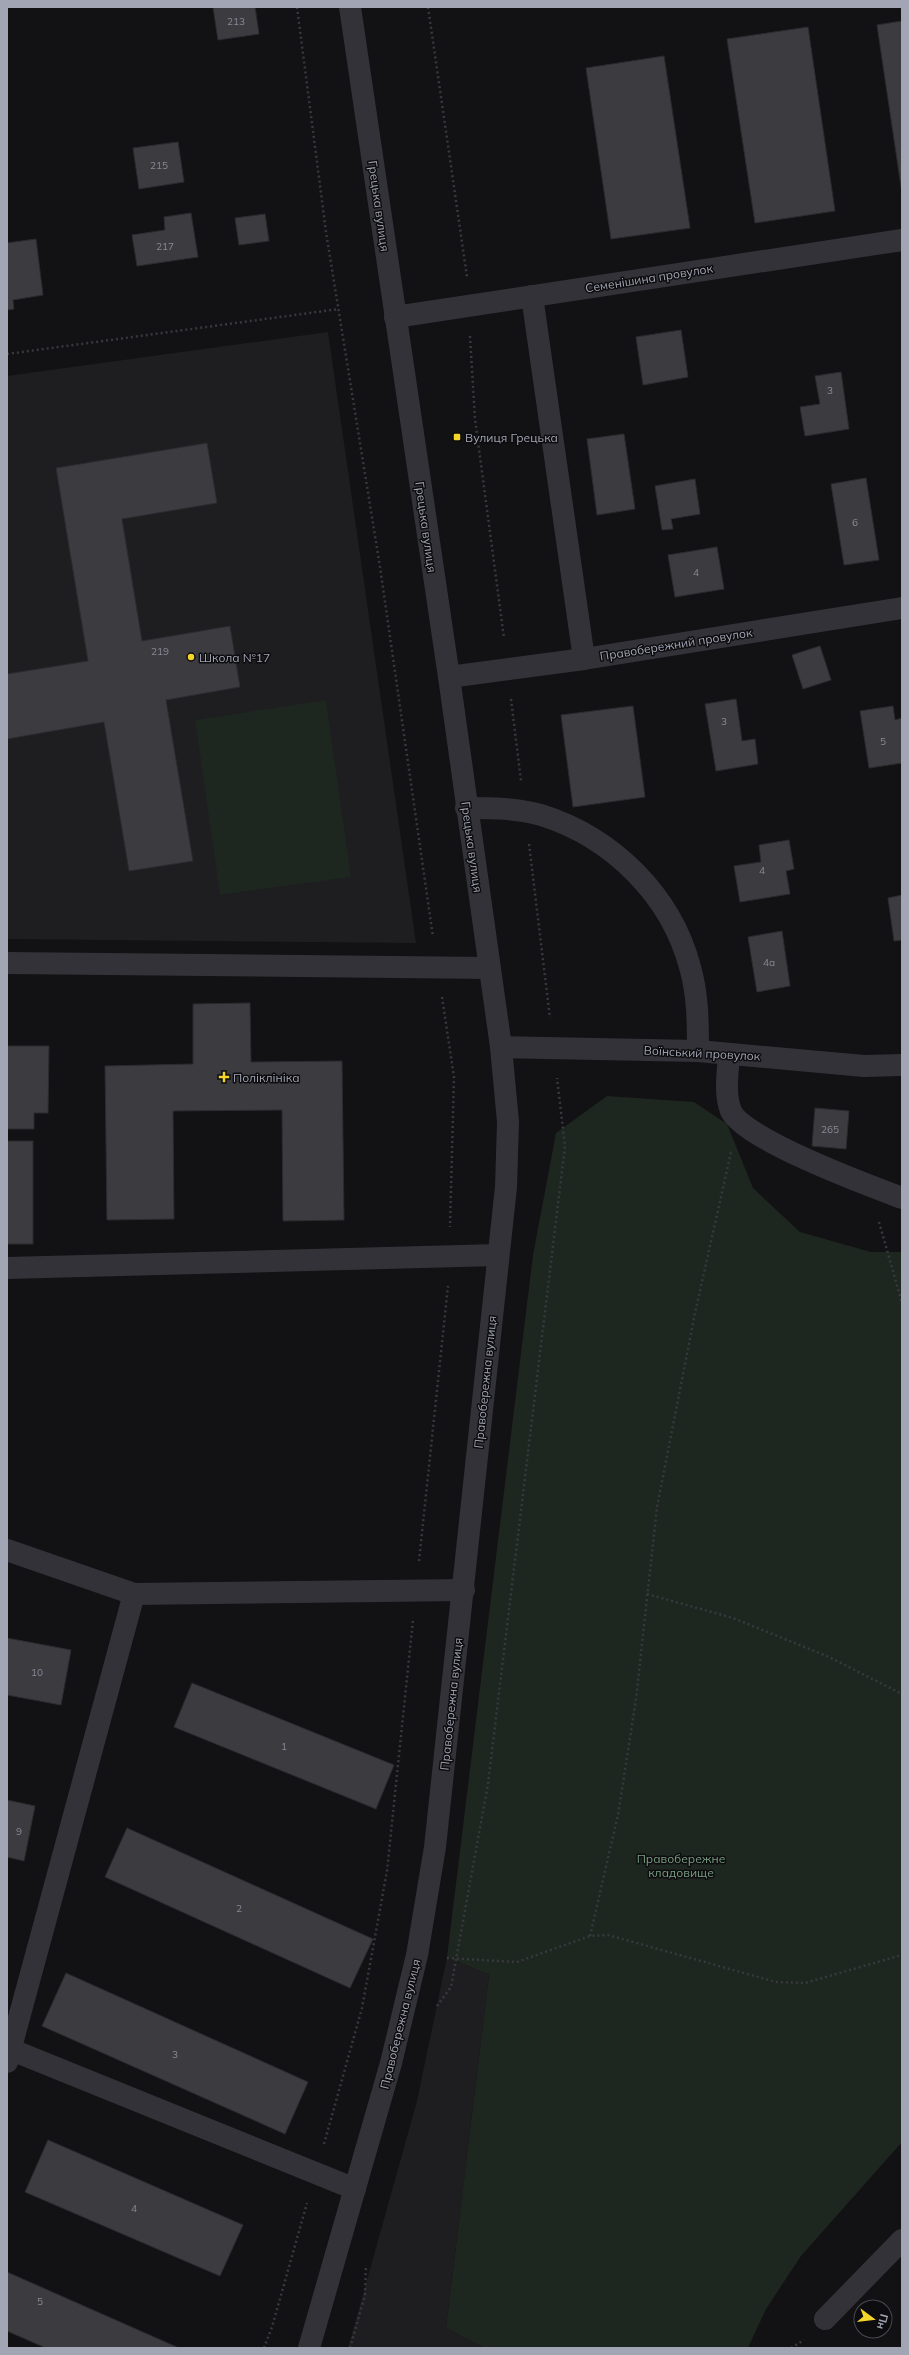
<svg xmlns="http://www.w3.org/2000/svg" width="909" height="2355" viewBox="0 0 909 2355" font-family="Mulish,sans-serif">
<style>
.built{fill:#1e1d20}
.green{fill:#1e2620}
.building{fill:#3c3b40;stroke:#2c2b2f}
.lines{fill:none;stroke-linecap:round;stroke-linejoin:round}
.path{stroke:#38393f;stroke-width:2.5;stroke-dasharray:2 3;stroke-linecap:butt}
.service{stroke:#323238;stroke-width:22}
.minor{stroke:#323238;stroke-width:22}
.tertiary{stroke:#323238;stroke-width:22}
.poi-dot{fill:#f3d429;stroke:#0d0c0e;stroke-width:1.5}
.labels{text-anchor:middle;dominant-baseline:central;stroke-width:3;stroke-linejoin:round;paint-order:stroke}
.number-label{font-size:10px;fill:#888a97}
.street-label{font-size:12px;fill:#a2a5b4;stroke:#0d0c0e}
.poi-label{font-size:12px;fill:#a2a5b4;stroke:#0d0c0e;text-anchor:start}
.park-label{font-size:12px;fill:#799f82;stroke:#0d0c0e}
</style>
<rect width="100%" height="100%" fill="#121113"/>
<!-- built -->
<g class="built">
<path d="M328,332L416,943L7,939V376Z"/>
<path d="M447,1957L489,1975L446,2328L485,2348H348L417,2101Z"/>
</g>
<!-- green -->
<g class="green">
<path d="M326,700L351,877L220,895L195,720Z"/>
<path d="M607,1096L694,1102L727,1124L753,1188L800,1232L871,1252H902V2142L801,2256L766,2309L748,2348H485L446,2328L489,1975L447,1957L533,1255L556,1133Z"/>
</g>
<!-- building -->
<g class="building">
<path d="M213,7H255L259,34L218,40Z"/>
<path d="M902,21V193L877,25Z"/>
<path d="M808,27L835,211L755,223L727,39Z"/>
<path d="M664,56L690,228L611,239L586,68Z"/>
<path d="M178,142L184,182L139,189L133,148Z"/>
<path d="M191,213L198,257L137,266L132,235L165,230L164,217Z"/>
<path d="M265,214L269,241L239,245L235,218Z"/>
<path d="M36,239L43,295L13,300L14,309L7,310V243Z"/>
<path d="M681,330L688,377L643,385L636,337Z"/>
<path d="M841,372L849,429L805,436L800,407L820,404L815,376Z"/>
<path d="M624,434L635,509L597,515L587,439Z"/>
<path d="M207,443L217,503L122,519L142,641L230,626L240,687L166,700L193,861L129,871L104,722L7,739V674L88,661L56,468Z"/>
<path d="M866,478L879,560L844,565L831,484Z"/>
<path d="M695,479L700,514L671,519L673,529L662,530L655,486Z"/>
<path d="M717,547L724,589L675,597L668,555Z"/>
<path d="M820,646L831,680L803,689L792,655Z"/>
<path d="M736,699L742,741L755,739L758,764L716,771L705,704Z"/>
<path d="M633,706L645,797L573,807L561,715Z"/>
<path d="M893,706L895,720L902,718V763L869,768L860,711Z"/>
<path d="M789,840L794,869L786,871L790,894L740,902L734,866L761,862L759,845Z"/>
<path d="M902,895V940L894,941L888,898Z"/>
<path d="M782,931L790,986L757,992L748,937Z"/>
<path d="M250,1003L251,1062L342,1061L344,1220L283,1221L282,1110L173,1111L174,1219L107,1220L105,1066L193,1064V1004Z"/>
<path d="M7,1046H49L48,1113H34V1129H7Z"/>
<path d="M815,1108L849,1111L846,1149L812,1146Z"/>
<rect x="7" y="1141" width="26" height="103"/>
<path d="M7,1638L71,1650L61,1705L7,1695Z"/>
<path d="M192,1683L394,1765L376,1809L174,1727Z"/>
<path d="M7,1800L35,1806L24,1861L7,1857Z"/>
<path d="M127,1828L373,1939L350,1988L105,1877Z"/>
<path d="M66,1973L308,2082L285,2134L42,2026Z"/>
<path d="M48,2140L243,2225L220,2276L25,2192Z"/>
<path d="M7,2272L179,2348H46L7,2331Z"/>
</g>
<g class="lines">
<!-- path -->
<g class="path">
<path d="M297,7L326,232L380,567L433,937"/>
<path d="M428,7L467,277"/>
<path d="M470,336L475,419L504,638"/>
<path d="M7,354L339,309"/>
<path d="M511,699L521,781"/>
<path d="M529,844L550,1018"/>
<path d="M442,997L454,1077L450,1227"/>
<path d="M879,1222L902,1303"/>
<path d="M419,1561L448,1286"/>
<path d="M647,1594L733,1618L829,1657L902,1694"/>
<path d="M590,1936L618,1815L636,1699L657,1507L695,1313L731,1152"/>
<path d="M447,1958L517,1962L590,1936L608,1935L776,1982L805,1983L902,1955"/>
<path d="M437,2006L451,1987L488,1784L565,1146L557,1078"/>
<path d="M324,2144L362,2008L387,1871L413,1620"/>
<path d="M264,2348L272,2327L307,2203"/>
<path d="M350,2348L365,2295L366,2265"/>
<path d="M791,2348L804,2340"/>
</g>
<!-- service -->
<g class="service">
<path d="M532,296L584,659"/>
<path d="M466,808C492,808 517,808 541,815C612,837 671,895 690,967C698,995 698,1023 698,1051"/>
<path d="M729,1054C728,1072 724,1094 731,1111C743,1139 870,1186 902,1198"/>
<path d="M7,1268L498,1255"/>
<path d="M7,1550L134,1594L464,1590"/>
<path d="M7,2048L355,2189"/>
<path d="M7,2062L134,1594"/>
<path d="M825,2319L902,2240"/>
</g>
<!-- minor -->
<g class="minor">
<path d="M395,317L902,240"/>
<path d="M449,677L584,659L902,608"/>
<path d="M7,963L489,968"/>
<path d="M501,1047L698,1051L864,1066L902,1065"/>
</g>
<!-- tertiary -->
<path class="tertiary" d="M309,2348L391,2063L417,1955L435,1847L506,1187L508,1122L501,1047L449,677L350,7"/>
</g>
<!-- markers -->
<g class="poi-dot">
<rect x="453" y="433" width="8" height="8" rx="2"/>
<circle cx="191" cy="657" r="4"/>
<path d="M222 1071h4v4h4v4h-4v4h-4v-4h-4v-4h4z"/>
</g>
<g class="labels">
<!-- number labels -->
<g class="number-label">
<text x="236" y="21">213</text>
<text x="159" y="165">215</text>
<text x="165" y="246">217</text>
<text x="830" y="390">3</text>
<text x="855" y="522">6</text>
<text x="696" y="572">4</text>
<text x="160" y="651">219</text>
<text x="724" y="721">3</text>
<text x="883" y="741">5</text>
<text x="762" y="870">4</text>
<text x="769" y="962">4а</text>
<text x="830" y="1129">265</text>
<text x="37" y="1672">10</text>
<text x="284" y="1746">1</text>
<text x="19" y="1831">9</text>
<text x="239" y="1908">2</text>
<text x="175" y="2054">3</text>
<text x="134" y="2208">4</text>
<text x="40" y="2301">5</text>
</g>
<!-- street labels -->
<g class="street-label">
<text transform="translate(379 206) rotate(82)">Грецька вулиця</text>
<text transform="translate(649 278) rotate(-9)">Семенішина провулок</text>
<text transform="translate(426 527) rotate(82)">Грецька вулиця</text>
<text transform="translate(676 644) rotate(-9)">Правобережний провулок</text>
<text transform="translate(472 847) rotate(82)">Грецька вулиця</text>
<text transform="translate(702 1053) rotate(3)">Воїнський провулок</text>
<text transform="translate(485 1382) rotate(-84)">Правобережна вулиця</text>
<text transform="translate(451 1704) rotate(-84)">Правобережна вулиця</text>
<text transform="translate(400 2024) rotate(-76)">Правобережна вулиця</text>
</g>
<!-- poi labels -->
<g class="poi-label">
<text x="465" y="437">Вулиця Грецька</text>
<text x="199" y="657">Школа №17</text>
<text x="233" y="1077">Поліклініка</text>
</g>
<!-- park labels -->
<g class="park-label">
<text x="681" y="1858">Правобережне<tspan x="681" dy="14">кладовище</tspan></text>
</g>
</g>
<!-- border -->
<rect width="909" height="2355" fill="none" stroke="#a2a5b4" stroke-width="16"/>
<!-- north arrow -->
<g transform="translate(873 2319) rotate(105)"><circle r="19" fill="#0d0c0e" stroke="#494950"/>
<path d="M0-3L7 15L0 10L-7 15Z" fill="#f3d429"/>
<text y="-6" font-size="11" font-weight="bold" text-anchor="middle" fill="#a2a5b4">Пн</text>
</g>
</svg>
